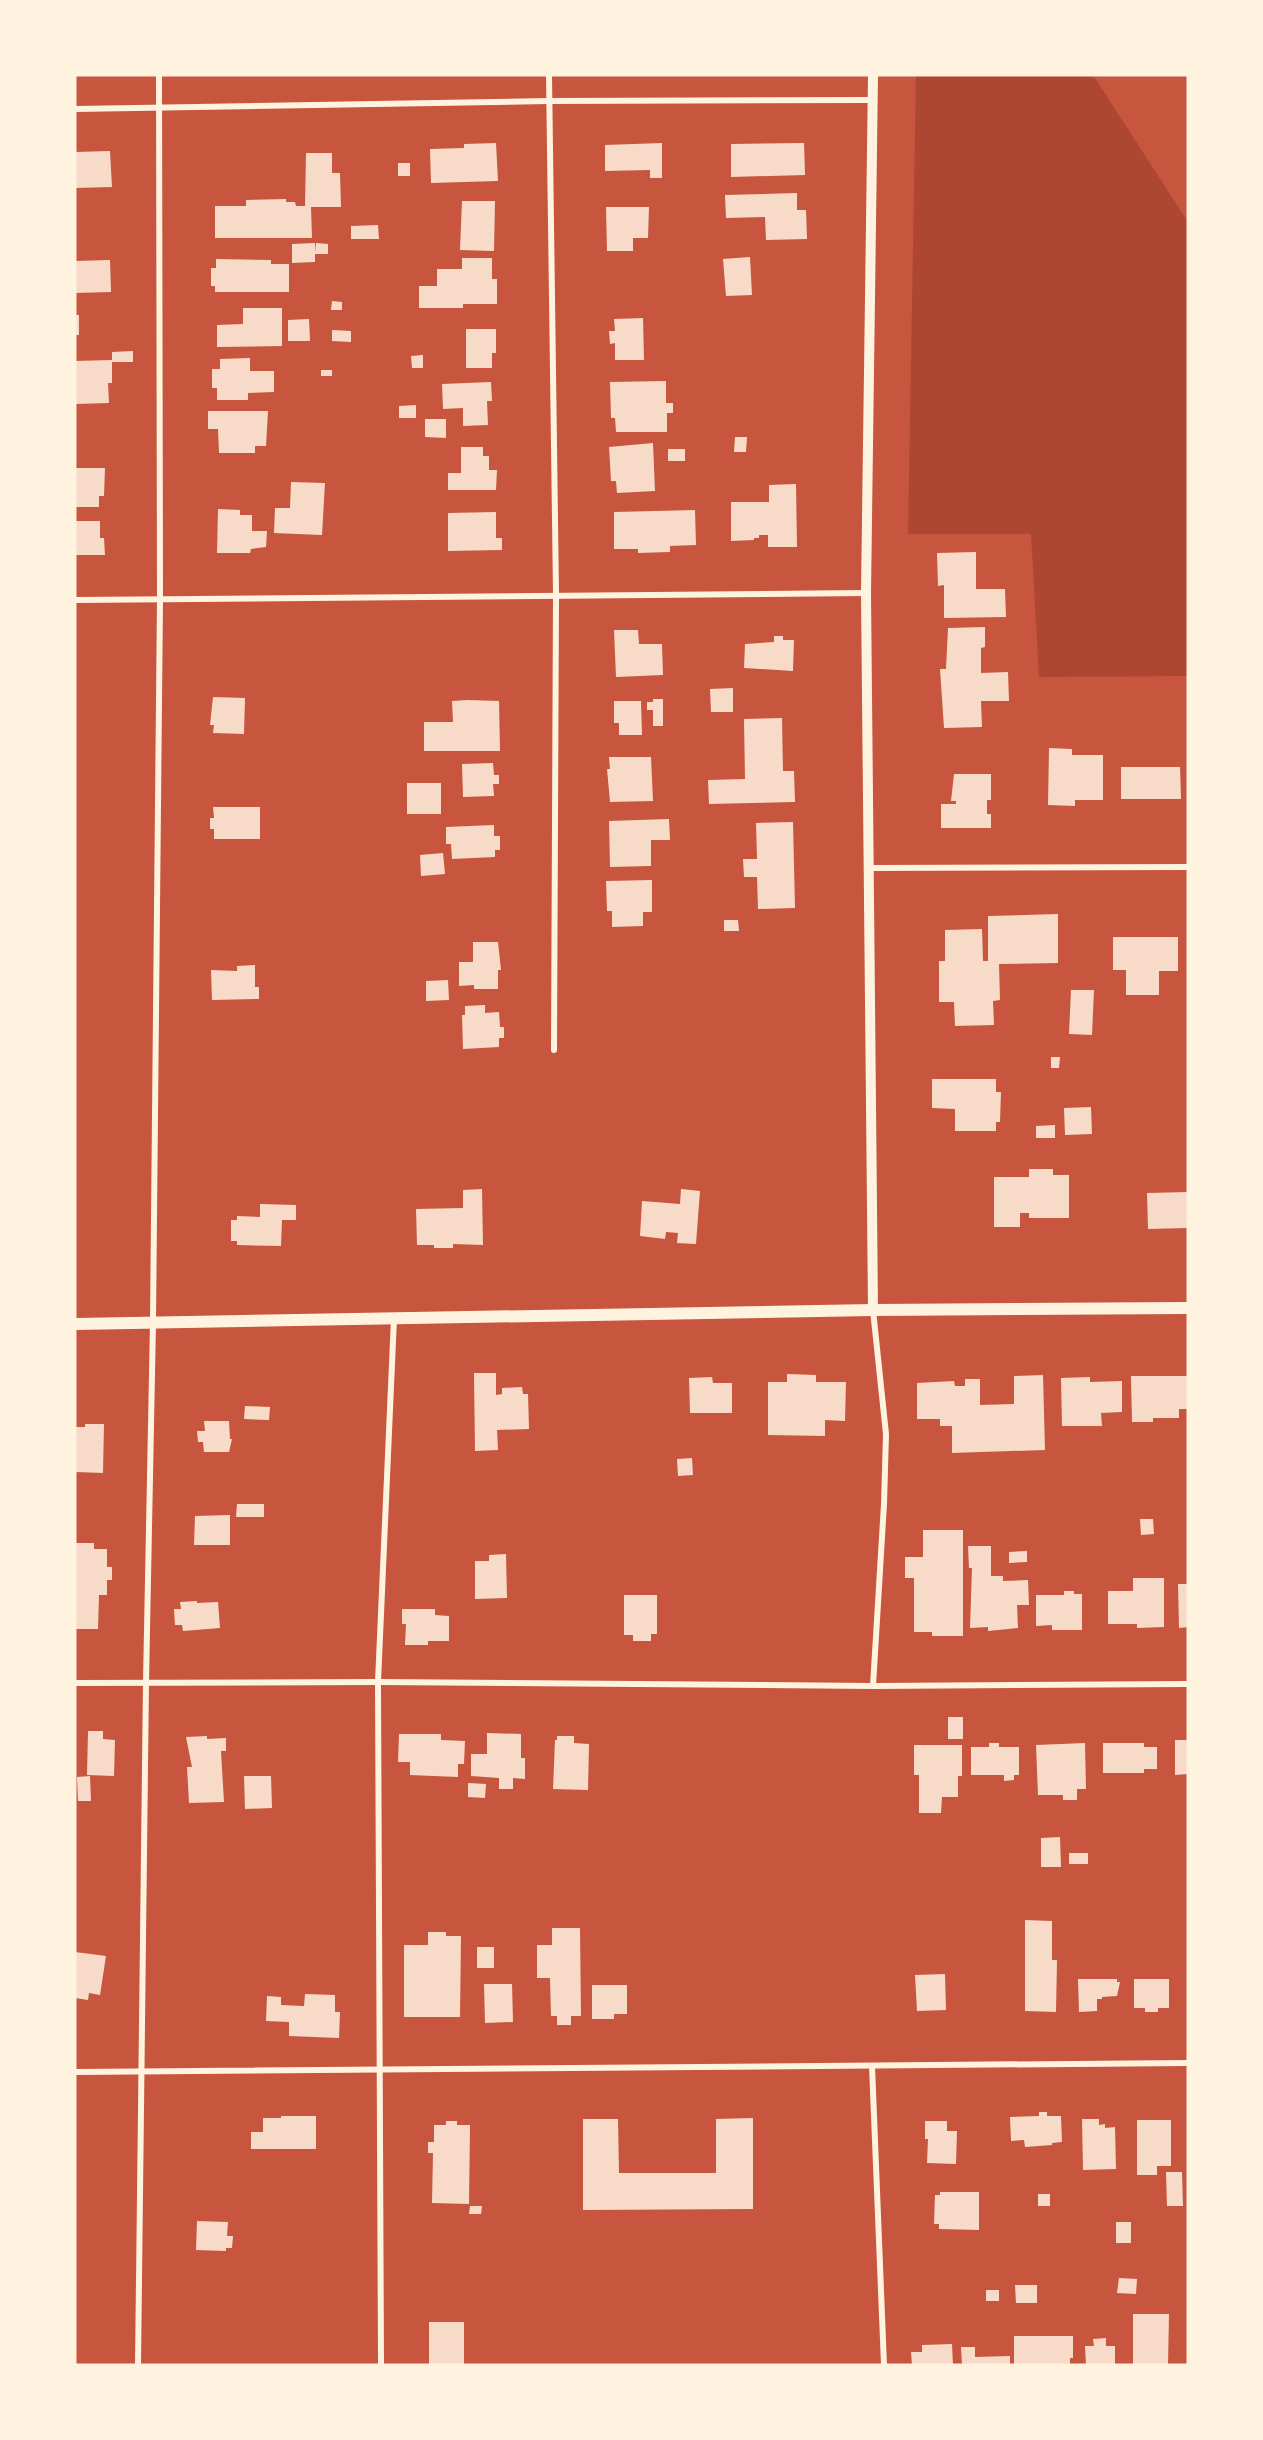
<svg xmlns="http://www.w3.org/2000/svg" width="1263" height="2440" viewBox="0 0 1263 2440" font-family="Merriweather,serif">
<style>
.green{fill:#ae4732}
.building{fill:#f7dbc8}
.lines{fill:none;stroke-linecap:round;stroke-linejoin:round}
.minor{stroke:#fff3e0;stroke-width:6}
.tertiary{stroke:#fff3e0;stroke-width:10}
.secondary{stroke:#fff3e0;stroke-width:12}
</style>
<rect width="100%" height="100%" fill="#c8553d"/>
<!-- green -->
<path class="green" d="M916,75H1093L1188,222V676L1039,677L1031,534H908Z"/>
<!-- building -->
<g class="building">
<path d="M496,143L498,181L431,183L430,149L464,148V144Z"/>
<path d="M662,143V178H650V170L605,171V145Z"/>
<path d="M804,143L805,175L731,177V144Z"/>
<path d="M110,151L112,187L75,188V152Z"/>
<path d="M306,153H332V173H340L341,207H311L312,238H215V206H246V200L286,199V202H295L296,206H305Z"/>
<rect x="398" y="163" width="12" height="13"/>
<path d="M797,193V210H806L807,239L766,240L765,217L726,218L725,195Z"/>
<path d="M462,201H495L494,251L460,250Z"/>
<path d="M606,207H649L648,238H633V251H607Z"/>
<path d="M378,225L379,239H351V226Z"/>
<path d="M315,243V252L316,243L328,244V254H315V262L292,263V244Z"/>
<path d="M750,257L752,295L726,296L723,259Z"/>
<path d="M462,258H492V279H497V304H463V308H419V286H437V269H462Z"/>
<path d="M216,259L271,260V264H289V292H215V286H211V268H216Z"/>
<path d="M110,260L111,292L75,293V261Z"/>
<path d="M332,301L342,302V310H331Z"/>
<path d="M243,308H282V346L217,347V325L243,324Z"/>
<rect x="75" y="315" width="4" height="20"/>
<path d="M643,318L644,360H615V343L610,344L609,331H615L614,319Z"/>
<path d="M309,319L310,341H288V320Z"/>
<path d="M466,329H496V353H492V368H466Z"/>
<path d="M332,330L351,331V342L332,341Z"/>
<path d="M133,351V362H112V383H108L109,403L75,404V361L112,360V352Z"/>
<path d="M423,355V368H412L411,356Z"/>
<path d="M250,358V371H274V392L248,393V400H217V388H212V369H220V359Z"/>
<rect x="321" y="370" width="11" height="6"/>
<path d="M666,381V403H673V413H667V432H616L615,418H611L610,382Z"/>
<path d="M491,382L492,401H487L488,425L463,426V408L443,409L442,384Z"/>
<path d="M416,405V418H399V406Z"/>
<path d="M208,411H268L266,446H255V453H219L218,429H208Z"/>
<path d="M425,419H446V438L425,437Z"/>
<path d="M735,437H747L746,452H734Z"/>
<path d="M653,443L655,491L617,493L616,481H611L609,447Z"/>
<path d="M461,447H483V456H489V470H497L496,490H448V473H461Z"/>
<rect x="668" y="449" width="17" height="12"/>
<path d="M75,468H105L104,496H99V507H75Z"/>
<path d="M291,482L325,483L322,535L274,533L275,508H290Z"/>
<path d="M796,484L797,547H768V535H759V538H754V540L731,541V502H769V485Z"/>
<path d="M218,509L240,510V515H252V531H267L266,547L251,549L250,553H217Z"/>
<path d="M695,510L696,545L670,546V552L638,553V549H614V512Z"/>
<path d="M496,512V538H502V550L448,551V513Z"/>
<path d="M75,521H100V538H104L105,555H75Z"/>
<path d="M976,552V589H1005L1006,617L944,618V585L938,586L937,553Z"/>
<path d="M985,627V647L981,648V673L1008,672L1009,701H981L982,727L944,728L940,669H946L948,628Z"/>
<path d="M614,630H638L639,644H662L663,675L616,677Z"/>
<path d="M774,636H783V640H794L793,671L744,668L745,644L774,642Z"/>
<path d="M733,688V712H711L710,689Z"/>
<path d="M213,697L245,698L244,734L213,733L214,725H210Z"/>
<path d="M653,699H663V726H653V710H647V702H653Z"/>
<path d="M468,700L499,701L500,751H424V722H453L452,701Z"/>
<path d="M614,701H641L642,735H619V723H614Z"/>
<path d="M782,718L783,771H794L795,802L709,804L708,780L745,779L744,719Z"/>
<path d="M1049,748L1072,749V755H1103V800H1075V806L1048,805Z"/>
<path d="M609,757H651L653,801L610,802L607,769H610Z"/>
<path d="M493,763L494,775H499V784H493L494,796L463,797L462,764Z"/>
<path d="M1121,767H1180L1181,799H1121Z"/>
<path d="M954,774H991V800H987V814H991V828H941V804H956V801H951Z"/>
<rect x="407" y="783" width="34" height="31"/>
<path d="M213,807H260V839H214V829H210V818H214Z"/>
<path d="M669,819L670,840H651V866L610,867L609,821Z"/>
<path d="M793,822L795,908L758,909L757,877H744L743,859H757L756,823Z"/>
<path d="M494,825V836H500V850H495V857L452,859L451,844H446V827Z"/>
<path d="M443,853L445,874L421,876L420,855Z"/>
<path d="M652,880V912H643V926L612,927V911H607L606,881Z"/>
<path d="M1058,914V963L999,964L1000,1000L993,1001L994,1025L955,1026L954,1002H939V961H945V930L982,929L983,961H988V916Z"/>
<path d="M724,920H738L739,931H724Z"/>
<path d="M1113,937H1178V971H1159V995H1126V970H1113Z"/>
<path d="M473,942H498L501,970H498V989H474V985L459,986V962H473Z"/>
<path d="M255,965V987H259V999L212,1000L211,970L237,971V966Z"/>
<path d="M448,980L449,1000L426,1001V981Z"/>
<path d="M1071,990H1094L1092,1035L1069,1034Z"/>
<path d="M485,1005V1013L499,1012L500,1027H504V1038H499V1047L463,1049L462,1015H465V1006Z"/>
<path d="M1051,1057H1060L1059,1068H1051Z"/>
<path d="M932,1079H996V1092H1001L1000,1122H996V1131H955V1109L932,1108Z"/>
<path d="M1091,1107L1092,1134L1065,1135L1064,1108Z"/>
<path d="M1055,1125V1138H1036V1126Z"/>
<path d="M1029,1169H1053V1175H1069V1218H1029V1213H1020V1227H994V1177H1029Z"/>
<path d="M482,1189L483,1245L453,1244V1248H434V1245H417L416,1209L463,1208V1190Z"/>
<path d="M681,1189L700,1191L696,1244L677,1243L678,1233L666,1232L665,1239L640,1236L642,1201L680,1204Z"/>
<path d="M1188,1192V1228L1148,1229L1147,1193Z"/>
<path d="M260,1204L296,1205V1220H282L281,1246L237,1245V1241H231V1220H237V1216L260,1217Z"/>
<path d="M474,1373H496V1395L502,1394V1388L522,1387L523,1394H528L529,1429L497,1430L498,1450L475,1451Z"/>
<path d="M787,1374L816,1375V1382H846L845,1421L825,1420V1436L768,1435V1382H787Z"/>
<path d="M1043,1375L1045,1450L952,1453V1426H940V1419H917V1383L954,1381L955,1386H965V1379H980V1405L1014,1404V1376Z"/>
<path d="M1131,1376H1188V1409H1179V1418H1153V1422H1132Z"/>
<path d="M712,1377L713,1383H732V1413H690L689,1378Z"/>
<path d="M1090,1377V1382L1122,1381V1412L1101,1413L1102,1426H1062L1061,1378Z"/>
<path d="M245,1406L270,1407L269,1420L244,1419Z"/>
<path d="M204,1421H229L230,1439H232L229,1452H204L203,1442H198L197,1431H205Z"/>
<path d="M85,1424H104L103,1473L75,1472V1427H85Z"/>
<path d="M692,1458L693,1475L678,1476L677,1459Z"/>
<path d="M237,1504H264V1517H236Z"/>
<path d="M230,1515V1545H194L195,1516Z"/>
<path d="M1140,1519H1153L1154,1534L1141,1535Z"/>
<path d="M923,1530H963V1636H932V1632H914V1578H905V1557H923Z"/>
<path d="M75,1543H94V1549H107V1567H112V1580H107V1595H99L98,1629H75Z"/>
<path d="M968,1546H991V1576H1003V1581L1028,1580L1029,1605H1017L1018,1628L988,1631V1627L970,1628L972,1568H969Z"/>
<path d="M1027,1551V1562L1009,1563V1552Z"/>
<path d="M506,1554L507,1598L475,1599V1561H489V1555Z"/>
<path d="M1133,1578H1164V1627L1137,1628V1624H1108V1591H1133Z"/>
<path d="M1178,1584H1188V1627L1179,1628Z"/>
<path d="M1064,1591H1074V1594H1082V1630H1052V1625L1036,1626V1595H1064Z"/>
<path d="M624,1595H657V1634H651V1641H633V1635H624Z"/>
<path d="M197,1601V1603L218,1602L220,1628L183,1631L182,1625H175L174,1609H181L180,1602Z"/>
<path d="M402,1609H435V1615L449,1616V1641H428V1645H405L406,1624H402Z"/>
<rect x="948" y="1717" width="15" height="22"/>
<path d="M88,1731H103V1739L115,1740L114,1776L87,1775Z"/>
<path d="M487,1733L521,1734V1758H525V1779L513,1778V1789H499V1778L471,1776V1754H487Z"/>
<path d="M399,1734H441V1740L465,1741L464,1764H458V1777L410,1775V1762H398Z"/>
<path d="M207,1736V1739L226,1738V1751H221L224,1802L189,1803L187,1767H192L186,1737Z"/>
<path d="M557,1736H574V1743L589,1744L588,1790L553,1789L555,1740H557Z"/>
<path d="M1175,1740H1188V1774L1175,1775Z"/>
<path d="M989,1743H999V1747H1019V1775H1014V1780L1004,1781V1775H971V1747H989Z"/>
<path d="M1085,1743L1086,1789H1077V1800H1063V1795H1038L1036,1745Z"/>
<path d="M1103,1743H1144V1747H1157V1769H1144V1773H1103Z"/>
<path d="M914,1745H962V1776H958V1797H942L941,1813H919V1775H914Z"/>
<path d="M90,1776L91,1801H78L77,1777Z"/>
<path d="M244,1776H271L272,1808L245,1809Z"/>
<path d="M468,1783L486,1784L485,1798L468,1797Z"/>
<path d="M1060,1837L1061,1867H1041V1838Z"/>
<rect x="1069" y="1853" width="19" height="11"/>
<path d="M1025,1920L1052,1921V1960H1057L1056,2012L1025,2011Z"/>
<path d="M552,1928H580L581,2016H571V2025H557V2016H551L550,1978H537V1945H552Z"/>
<path d="M428,1932H446V1936H461L460,2017H404V1945H428Z"/>
<rect x="477" y="1947" width="17" height="21"/>
<path d="M75,1952L106,1956L100,1995L89,1993L88,2000L75,1998Z"/>
<path d="M945,1974L946,2010L917,2011L915,1975Z"/>
<path d="M1078,1979H1117V1982H1120L1117,1996L1102,1997V1999H1097V2011L1079,2012Z"/>
<path d="M1134,1979H1169V2008H1158V2012H1145V2008H1134Z"/>
<path d="M484,1984H512L513,2022L485,2023Z"/>
<path d="M592,1985H627V2014H614V2019H592Z"/>
<path d="M305,1994L335,1995V2012H340L339,2038L289,2036V2022L266,2021L267,1996L281,1997V2005L304,2006Z"/>
<path d="M1039,2112H1047V2116H1061L1062,2142L1052,2143V2145L1025,2147L1024,2140L1011,2141L1010,2117L1039,2116Z"/>
<path d="M281,2116H316V2149H251V2132H263V2118H281Z"/>
<path d="M753,2118V2209L583,2210V2119H618L619,2173H716V2119Z"/>
<path d="M1082,2119H1099V2125L1105,2124V2128L1115,2127L1116,2169L1083,2170Z"/>
<path d="M1137,2120H1171V2166H1157V2175H1137Z"/>
<path d="M446,2121H457V2125H470L469,2204L432,2203L433,2153H428V2142H434V2125H446Z"/>
<path d="M925,2121H947V2131H957L956,2164L927,2163L928,2139H925Z"/>
<path d="M1166,2172H1182L1183,2206H1167Z"/>
<path d="M940,2192H979V2230L939,2229V2224H934L935,2195H940Z"/>
<rect x="1038" y="2194" width="12" height="12"/>
<path d="M470,2206H482L481,2214H469Z"/>
<path d="M197,2221L228,2222L227,2236H233L232,2248H226V2251L196,2250Z"/>
<rect x="1116" y="2222" width="15" height="21"/>
<path d="M1119,2278L1137,2279L1136,2294L1117,2293Z"/>
<path d="M1015,2285H1037V2303H1016Z"/>
<rect x="986" y="2290" width="13" height="11"/>
<path d="M1133,2314H1169L1168,2365H1133Z"/>
<rect x="429" y="2322" width="35" height="43"/>
<path d="M1014,2336H1073V2358H1070V2365H1014Z"/>
<path d="M1106,2338V2346H1115V2365H1086L1085,2346H1094L1093,2339Z"/>
<path d="M952,2344L953,2365H912L911,2352H922V2345Z"/>
<path d="M961,2347H975V2357L1010,2356V2365H962Z"/>
</g>
<g class="lines">
<!-- minor -->
<g class="minor">
<path d="M549,75L556,594L554,1050"/>
<path d="M75,109L549,101L873,100"/>
<path d="M75,600L866,593"/>
<path d="M870,868L1188,867"/>
<path d="M75,1683L378,1682L873,1686L1188,1684"/>
<path d="M873,1686L884,1504L886,1434L873,1310"/>
<path d="M872,2066L884,2365"/>
<path d="M75,2072L1188,2063"/>
<path d="M138,2365L146,1682L153,1322L160,598L159,75"/>
<path d="M381,2365L378,1682L394,1318"/>
</g>
<!-- tertiary -->
<path class="tertiary" d="M873,75L866,593L873,1310"/>
<!-- secondary -->
<path class="secondary" d="M75,1324L873,1310L1188,1308"/>
</g>
<!-- border -->
<rect width="1263" height="2440" fill="none" stroke="#fff3e0" stroke-width="153"/>
</svg>
